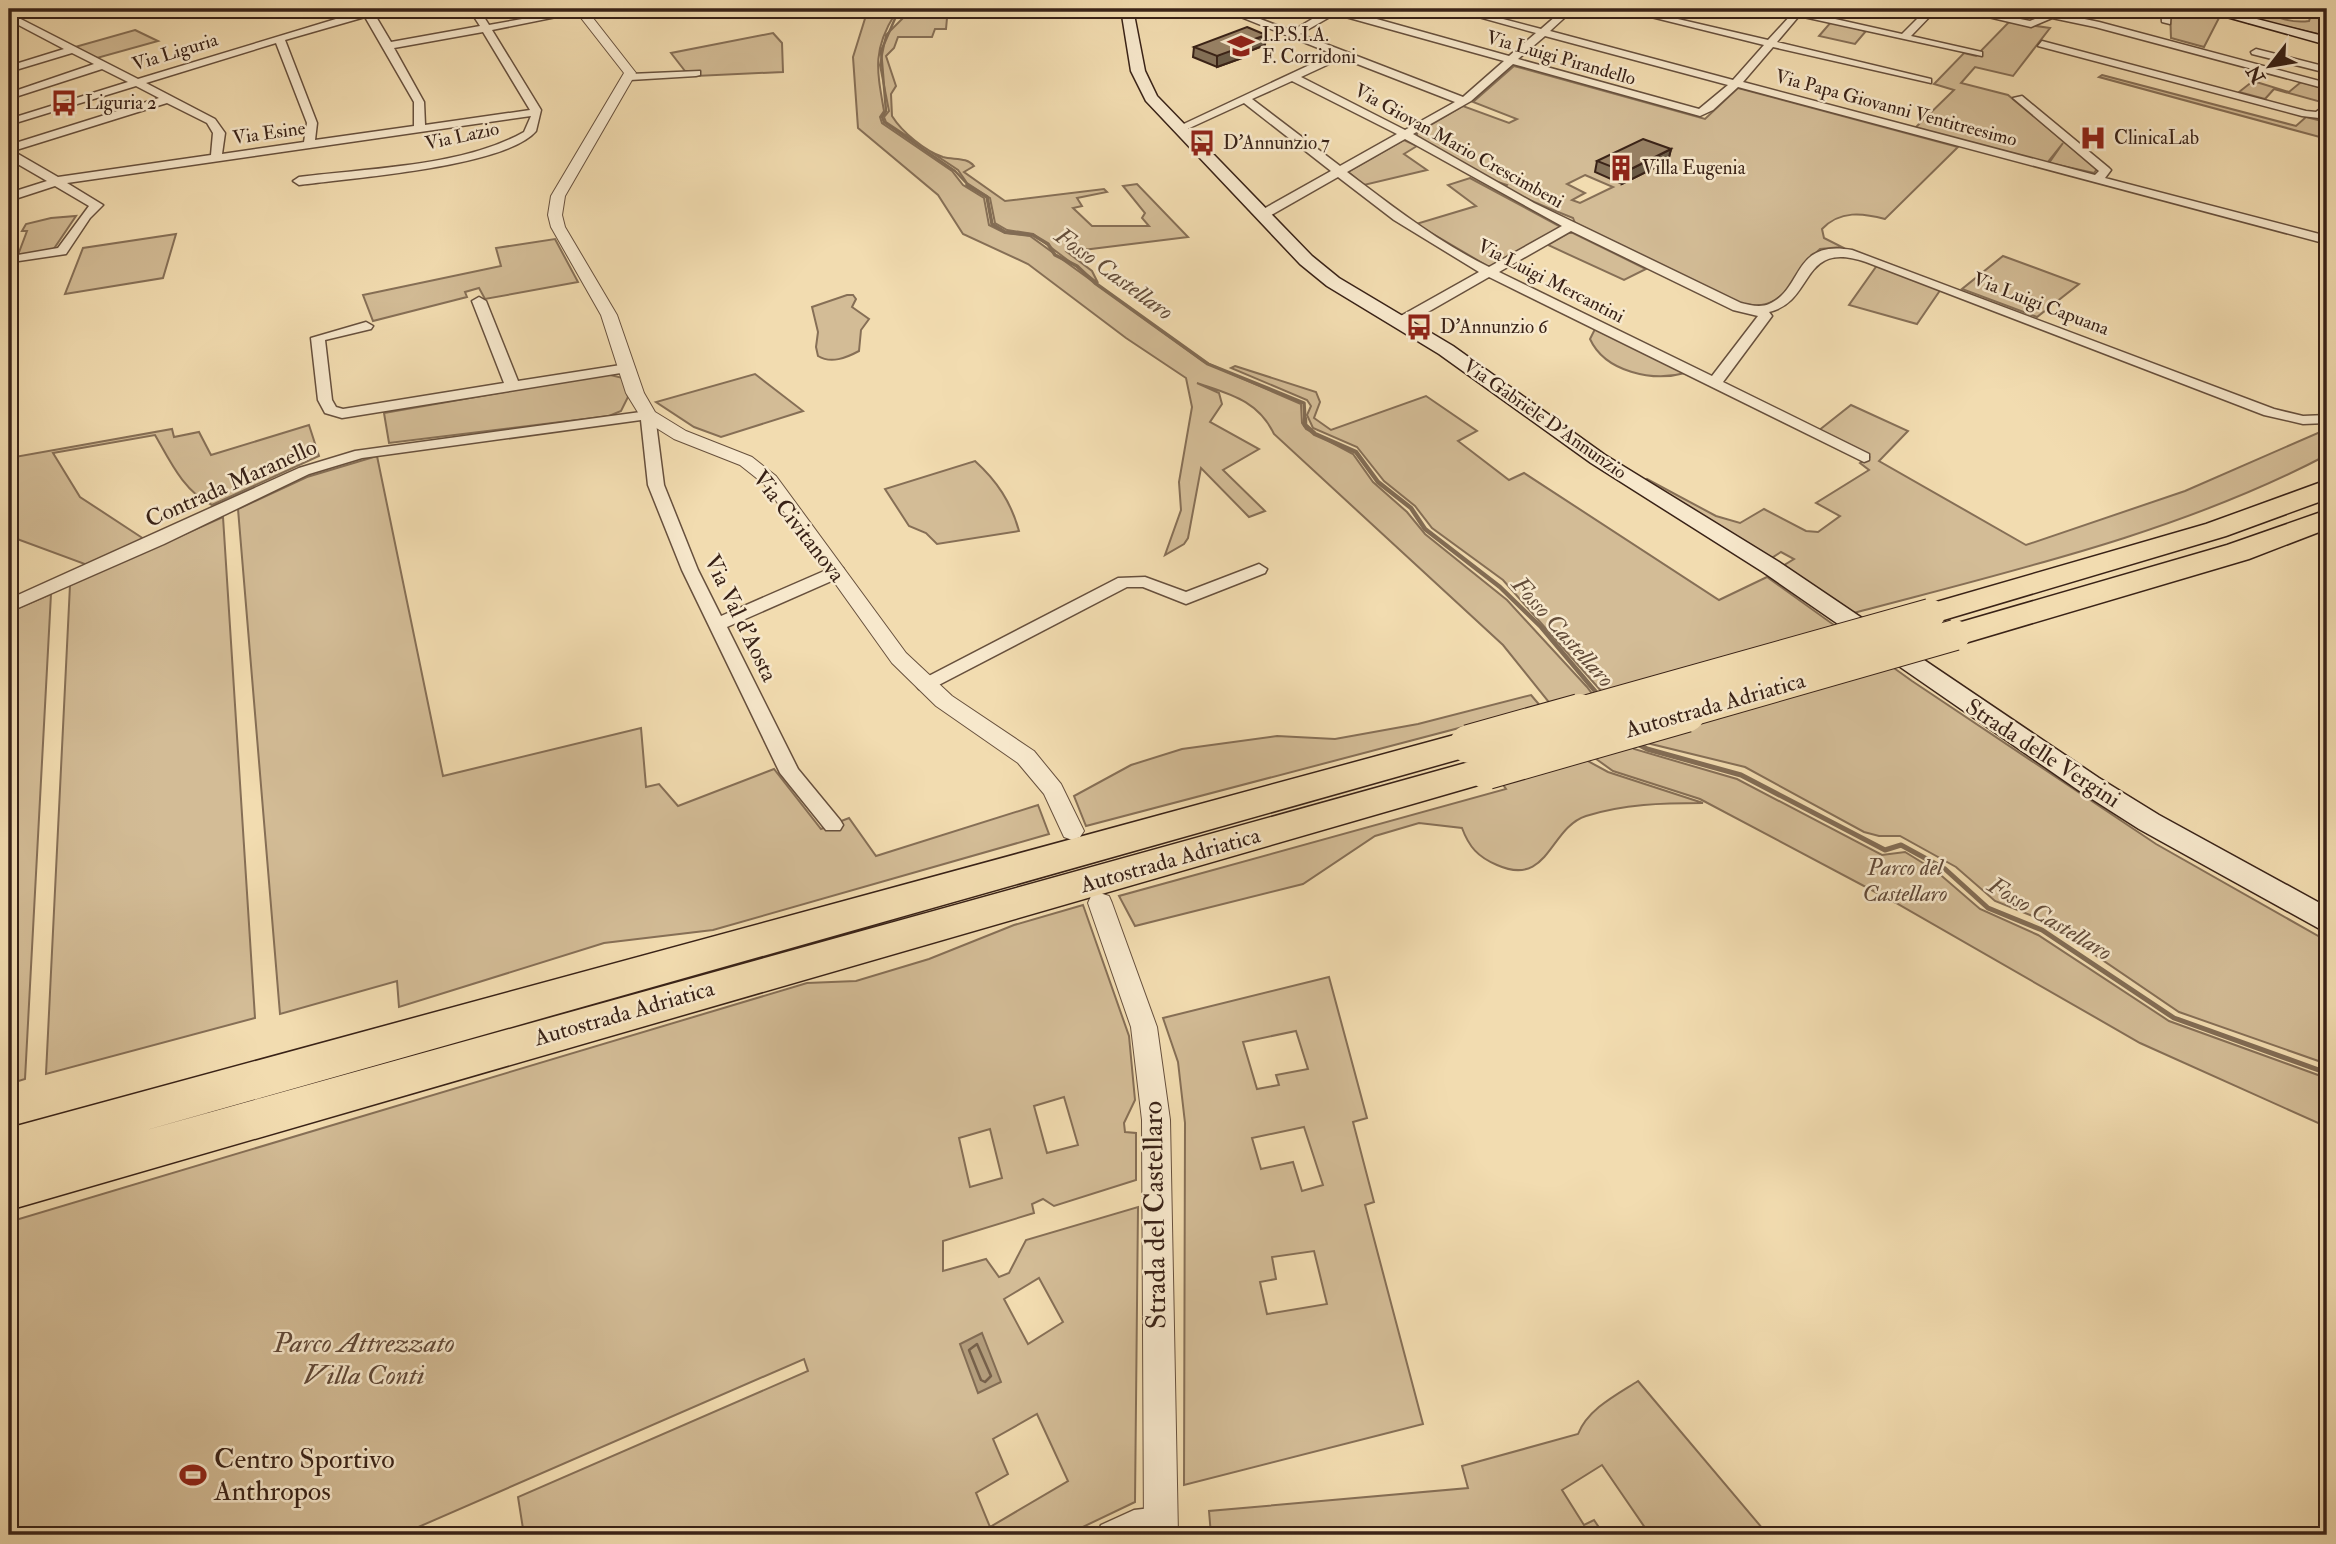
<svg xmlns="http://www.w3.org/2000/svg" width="2336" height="1544" viewBox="0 0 2336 1544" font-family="'IM FELL Double Pica',serif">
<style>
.green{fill:#d3bc96;stroke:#866f56;stroke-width:2;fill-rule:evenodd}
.water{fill:#b39d7c;stroke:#826c54;stroke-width:2}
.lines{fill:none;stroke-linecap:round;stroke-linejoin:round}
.shore{stroke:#76604a;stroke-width:2.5}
.stream-far3{stroke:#826c54;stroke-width:2.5}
.stream-far2{stroke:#826c54;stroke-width:3.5}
.stream-far1{stroke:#826c54;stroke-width:4.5}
.stream{stroke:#826c54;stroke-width:5}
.minor-casing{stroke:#67503d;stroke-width:3}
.tertiary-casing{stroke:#67503d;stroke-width:2}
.secondary-casing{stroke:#392217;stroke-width:3}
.motorway-casing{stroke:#392217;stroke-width:3}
.minor{fill:#f7e8cc;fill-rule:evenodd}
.tertiary{fill:#f7e8cc;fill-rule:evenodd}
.secondary{fill:#f7e8cc;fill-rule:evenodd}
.motorway{fill:#f2dcb0;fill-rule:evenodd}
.motorway-bridge-far1-casing{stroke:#392217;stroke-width:32;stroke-linecap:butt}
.motorway-bridge-casing{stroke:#392217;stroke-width:40;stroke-linecap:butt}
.motorway-bridge-far1{stroke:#f2dcb0;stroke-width:30}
.motorway-bridge{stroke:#f2dcb0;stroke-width:38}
.wall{fill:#847159;stroke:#392217;stroke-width:2}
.shaded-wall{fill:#6b5c48;stroke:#392217;stroke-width:2}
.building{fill:#998367;stroke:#392217;stroke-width:2}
.labels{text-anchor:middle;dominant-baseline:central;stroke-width:5;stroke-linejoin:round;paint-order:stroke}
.far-poi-label{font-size:19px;fill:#392217;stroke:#f7e8cc;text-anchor:start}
.far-street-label{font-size:19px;fill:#392217;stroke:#f7e8cc}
.street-label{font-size:23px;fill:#392217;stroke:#f7e8cc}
.park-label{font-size:23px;font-style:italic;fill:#604837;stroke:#f7e8cc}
.water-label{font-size:24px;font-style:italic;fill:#644d3a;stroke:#f7e8cc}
.near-street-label{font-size:28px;fill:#392217;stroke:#f7e8cc}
.near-park-label{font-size:28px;font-style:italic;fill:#604837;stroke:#f7e8cc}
.near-poi-label{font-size:28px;fill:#392217;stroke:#f7e8cc;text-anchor:start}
</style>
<rect width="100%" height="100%" fill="#f2dcb0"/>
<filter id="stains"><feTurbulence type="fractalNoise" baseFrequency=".00286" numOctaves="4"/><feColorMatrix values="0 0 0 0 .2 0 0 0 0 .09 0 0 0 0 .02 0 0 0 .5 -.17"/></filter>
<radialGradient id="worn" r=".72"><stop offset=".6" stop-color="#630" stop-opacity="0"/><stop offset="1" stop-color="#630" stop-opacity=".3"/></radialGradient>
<!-- green -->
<g class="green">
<path d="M868,9H893L895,14C872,50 877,71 884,111L880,117L882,123L952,171L963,185L984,198L989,225L1005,233L1030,236L1204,362L1301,404L1302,423L1306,429L1353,454L1373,482L1407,512L1425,534L1507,600L1587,687L1634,749L1737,779L1882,855L1905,852L1936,871L1980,909L2038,935L2169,1021L2318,1075L2327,1082V1127L2140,1043L1896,903L1700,799L1613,771L1592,756L1503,645L1274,434C1258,400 1229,394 1197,383L1219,393L1222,404L1210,422L1259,449L1223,470L1265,511L1249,517L1201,468L1188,538L1184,544L1165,555L1181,510L1179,482L1192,407L1186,378L1126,338L1028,264L963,234L938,195L858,128L853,57Z"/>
<path d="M2170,9H2192L2220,16L2204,47L2171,38Z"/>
<path d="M2234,9C2240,9 2251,7 2256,9C2272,15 2289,24 2309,21L2313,9L2327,10V36L2258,20Z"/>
<path d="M903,18H947L946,29H935L932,37H898L894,48L886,56L896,86L891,94L892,116C902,132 925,151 943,157C954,160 967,157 974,166L964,172L1005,201L1104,189L1107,192L1077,198L1082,206L1073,208L1092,226H1149L1142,218L1145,213L1123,186L1137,184L1188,237L1067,252L1092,271L1098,283L1033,234L1007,230L995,223L990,198L967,183L958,170L886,122L884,117L889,111L880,65L886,35Z"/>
<path d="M1831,22L1866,31L1855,44L1819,36Z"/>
<path d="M2009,22L2050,28L2013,76L1975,67L1961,83L2008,95L2097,169L2094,173L2049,163L2063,143L2047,163L1915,128L1954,90L1934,84L1964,53L1976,56Z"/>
<path d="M135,30L158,41L97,58L75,47Z"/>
<path d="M773,33L782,43L783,72L696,76V71H685L671,53Z"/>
<path d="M1514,66L1705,119L1738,88L1958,147L1885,219C1863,213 1840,210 1822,229L1824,238L1842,247L1820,249C1791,274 1786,316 1740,303L1575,223L1573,218C1550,209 1527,200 1505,188L1507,185L1489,179L1417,138V133L1463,106L1509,123L1517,119L1473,102ZM1585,175L1613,187L1580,203L1572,200L1585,193L1567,184Z"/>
<path d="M2102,75L2296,126L2306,117L2326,122L2322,127L2327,129V139L2099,77Z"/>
<path d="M2253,81L2289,92L2301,82L2327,89V96L2321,102L2274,89L2265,99L2239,92Z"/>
<path d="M1404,140L1417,146L1404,154L1427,170L1364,185L1348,172Z"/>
<path d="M1470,178L1561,227L1489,267L1416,224L1476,206L1448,185Z"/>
<path d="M76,216L53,250L18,255L27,231H22L26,224L51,218Z"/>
<path d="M1569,233H1573L1646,269L1624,280L1548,245Z"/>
<path d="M176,234L163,278L65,294L83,248Z"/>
<path d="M555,239L578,282L485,299L479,288L465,292L467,297L373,321L363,295L501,266L496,248Z"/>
<path d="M2003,256L2079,284L2037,317L1962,289Z"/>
<path d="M1878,264L1941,289L1917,324L1849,305Z"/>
<path d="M847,295H853L856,299L852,307L869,319L861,330L859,351C846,358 831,364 818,356L816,347L818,332L812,307Z"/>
<path d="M1595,329L1685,373C1653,382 1605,372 1590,339Z"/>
<path d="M1235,366L1316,392L1320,402L1314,418L1331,430L1426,396L1477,431L1458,441L1509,480L1524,473L1719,600L1767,577L1912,681L2156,844L2327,941V1064L2179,1012L2045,921L1995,901L1956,867L1900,836H1879L1864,832L1745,767L1647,743L1503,580L1432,528L1415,506L1384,481L1357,447L1313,428L1307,415L1311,406L1307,400L1231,368Z"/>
<path d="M606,374L623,378L628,397L621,411L609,416L389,443L384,413Z"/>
<path d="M755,374L803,411L721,437L694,427L656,402Z"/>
<path d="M1851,405L1908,431L1879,461L2026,545L2185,491L2327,429V455C2179,533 2011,571 1850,614L1781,567L1794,559L1781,552L1770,559L1644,482L1647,479L1716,516L1740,523L1764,509L1806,531L1818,532L1840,516L1816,503L1869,470L1860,463L1869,457L1818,431Z"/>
<path d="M309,425L319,456L212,505C184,492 170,461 155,435L53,453L80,497L147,541L90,566L9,536V458L172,429L174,437L199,432L211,455Z"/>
<path d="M377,456L443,776L641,728L646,787L659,784L678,806L774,769L821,829L849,818L876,856L1038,805L1049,834L713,930L604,943L399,1007L397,981L280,1014L238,509L307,477Z"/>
<path d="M975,461C997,481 1011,502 1019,531L937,544L926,533L909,526L885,489Z"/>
<path d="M223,517L255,1018L46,1074L70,585Z"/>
<path d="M51,594L25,1079L9,1084V612Z"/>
<path d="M1531,695L1586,760L1608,772L1703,803C1663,803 1624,804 1586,816C1549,828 1549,888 1497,865C1478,857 1469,847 1462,828L1419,823L1375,836L1303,884L1135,926L1119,896L1506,789L1463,727L1086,826L1074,796L1131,765L1182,749L1277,736L1335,739L1418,724Z"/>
<path d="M1083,905L1129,1036L1135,1100L1124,1123L1125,1132L1136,1133V1180L1054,1206L1043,1199L1032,1204L1034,1213L943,1241V1271L986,1259L999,1277L1009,1273L1026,1240L1138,1207L1135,1502L1066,1535H524L518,1497L808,1371L804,1359L400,1535H9V1222L807,983L856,981L929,959L1014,925ZM1064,1097L1078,1145L1047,1153L1034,1106ZM990,1129L1002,1178L970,1187L959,1138ZM1039,1278L1063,1322L1028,1344L1004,1299ZM1037,1414L1068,1481L990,1527L976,1493L1008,1474L993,1439Z"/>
<path d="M1329,977L1367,1118L1353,1122L1374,1202L1365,1205L1423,1424L1184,1485L1185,1123L1178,1062L1163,1018ZM1296,1031L1308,1069L1276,1075L1279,1085L1257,1089L1243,1042ZM1304,1127L1323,1185L1302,1191L1293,1162L1261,1169L1252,1138ZM1314,1251L1327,1304L1267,1314L1260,1282L1276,1279L1272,1257Z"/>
<path d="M1638,1381L1768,1535H1650L1602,1465L1562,1490L1584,1525L1594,1520L1604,1535H1211L1209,1511L1468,1488L1462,1466L1578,1434C1588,1409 1616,1395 1638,1381Z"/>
</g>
<!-- water -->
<path class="water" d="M982,1333L1001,1382L978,1393L960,1344Z"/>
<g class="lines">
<!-- shore -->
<path class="shore" d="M977,1344L991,1376L985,1382L981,1380L969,1350Z"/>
<!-- stream-far3 -->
<path class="stream-far3" d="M895,9L897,14L881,51L886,111L882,117L884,122L955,171L970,187"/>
<!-- stream-far2 -->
<path class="stream-far2" d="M967,185L987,197L992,224L1005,232L1033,235L1048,244L1055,255L1077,266L1095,283L1208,364L1304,403L1305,421"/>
<!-- stream-far1 -->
<path class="stream-far1" d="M1305,419V425L1315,434L1356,452L1378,482L1411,508L1425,529L1500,587L1541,627L1600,697"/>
<!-- stream -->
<path class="stream" d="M1636,743L1647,749L1741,775L1885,850L1901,845L1945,869L1988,908L2042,930L2174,1018L2327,1073"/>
<!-- minor casing -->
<g class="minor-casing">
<g id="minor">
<path d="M356,9H397L375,15L391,42L480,26L469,9H479L489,25L578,9L586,11L492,30L541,110L536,131C506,167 349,178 299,185L293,181L299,177C370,168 462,167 524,132L531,116L67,183L103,205L90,218L66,254L12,262V256L58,248L89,206L55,186L9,201V193L47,181L9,159V145L159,98L136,86L9,125V119L128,82L102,69L9,99V93L94,64L72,53L9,72V66L64,49L9,20V13L138,79L359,12ZM365,17L414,102V126L315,140L317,123L285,40ZM483,32L530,110L425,125L424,102L394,48ZM276,43L307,123L304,142L222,154L225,133L215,119L146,83ZM167,103L207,123L213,133L211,155L58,177L13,151Z"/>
<path d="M1221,9H1234L1292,31L1329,9H1341L1509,56L1536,33L1450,9H1465L1541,29L1564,9H1574L1550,31L1733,80L1764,45L1619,9H1635L1768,40L1791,15L1774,9H1806L1804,12L1902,34L1927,9H1937L1911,36L1982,52V56L1799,16L1777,42L1931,79V83L1773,47L1743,82L2095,175L2099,171L2013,98L2022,96L2109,168L2111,170L2105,178L2327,236V244L1738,87L1713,110L1700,116L1513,64L1471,101L1413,134L1534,203L1741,303C1750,305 1760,308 1769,304C1804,289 1792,239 1852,250L2274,409L2303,416L2327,415V423L2303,424L2264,415L1866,262C1799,239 1816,301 1769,312L1772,316L1723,382L1869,454V460L1864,462L1489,277L1407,324H1397V318L1479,272L1394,220L1338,177L1266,218H1258V212L1331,171L1244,103L1183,131L1173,129L1333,54ZM1335,14L1504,61L1463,97L1300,34ZM1545,36L1728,85L1699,109L1518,59ZM1342,58L1455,102L1405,130L1301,77ZM1292,81L1397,134L1340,166L1252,99ZM1405,139L1562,226L1489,267C1438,242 1392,206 1347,172ZM1571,231L1733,310L1758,316L1712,376L1499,272Z"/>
<path d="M1954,9H1971L2030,21L2051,12L2099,22L2327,83V89L2095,27L2052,18L2031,27Z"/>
<path d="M2161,9H2171L2170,24L2162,22Z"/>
<path d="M2223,9H2235L2257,21L2249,23Z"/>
<path d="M2042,41L2306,111L2316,112L2327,104V113L2319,118L2302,116L2038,46Z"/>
<path d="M2256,49L2327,67V73L2252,54L2251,52Z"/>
<path d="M700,71V75L696,76L630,80L625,77L630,74Z"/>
<path d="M479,297L486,301L518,381L627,364L634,368L627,372L342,418L325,413L318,400L311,338L366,322L373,326L371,329L325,340L332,400L336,407L343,409L504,383L472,301Z"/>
<path d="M648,411L655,415L664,485L698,570L721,616L831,568H843L845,572L843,576L727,627L798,769L840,820L843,825L840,830H826L780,773L682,570L648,485L641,420L362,458L309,474L164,544L9,612V599L299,468L355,451Z"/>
<path d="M1259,564L1267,569L1265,573L1186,604L1143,587H1127L931,689H919L916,685L919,681L1118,578L1145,577L1186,592Z"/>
<path d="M1160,1507L1170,1511L1174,1521L1170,1531L1160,1535H1097L1101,1525L1134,1510Z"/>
</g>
</g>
<!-- tertiary casing -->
<g class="tertiary-casing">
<g id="tertiary">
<path d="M574,9H586L636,73L565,196L562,215L565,227L617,315L644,393L655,412L686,431L752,457L776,476L906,653L952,696L1034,751L1061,784L1084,831L1080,837L1072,840L1064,837L1044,794L1018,763L936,706L892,663L764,484L740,465L674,439L642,419L626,393L601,315L551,227L548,215L551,196L624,73Z"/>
<path d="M1100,893L1109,896L1112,903L1157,1027L1170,1120L1178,1535H1144L1142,1120L1131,1027L1088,903L1091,896Z"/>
</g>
</g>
<!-- secondary casing -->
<g class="secondary-casing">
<g id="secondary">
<path d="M1121,9H1133L1145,71L1157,96L1312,256L1339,278L1453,346L1605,455L1779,562L2099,778L2159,815L2327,907V933L2139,829L2081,792L1763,572L1591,463L1439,354L1327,286L1300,264L1146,101L1131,71Z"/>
<path d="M2198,9H2218L2327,37V45Z"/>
</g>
</g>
<!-- motorway casing -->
<g class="motorway-casing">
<g id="motorway">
<path d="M2327,480V499L2226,536L1930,624L1919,621L1914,614L1919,607L2206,524Z"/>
<path d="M2327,510V529L2249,559L1955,646L1944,643L1939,635L1944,627L2227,545Z"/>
<path d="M1469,731L1481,735L1486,744L1481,753L143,1131L1487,757L1499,761L1504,770L1499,779L9,1210V1128Z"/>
</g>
</g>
<!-- minor -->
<use href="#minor" class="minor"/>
<!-- tertiary -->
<use href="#tertiary" class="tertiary"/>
<!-- secondary -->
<use href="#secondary" class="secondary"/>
<!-- motorway -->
<use href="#motorway" class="motorway"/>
<!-- motorway-bridge-far1 casing -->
<g class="motorway-bridge-far1-casing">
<g id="motorway-bridge-far1">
<path d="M1574,714L1930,614"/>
<path d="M1680,714L1955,635"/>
</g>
</g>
<!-- motorway-bridge casing -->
<g class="motorway-bridge-casing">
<g id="motorway-bridge">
<path d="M1469,744L1580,713"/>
<path d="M1487,770L1686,713"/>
</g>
</g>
<!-- motorway-bridge-far1 -->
<use href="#motorway-bridge-far1" class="motorway-bridge-far1"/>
<!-- motorway-bridge -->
<use href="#motorway-bridge" class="motorway-bridge"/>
</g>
<!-- wall -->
<g class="wall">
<path d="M1265,45L1242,54V58L1217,67L1193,57L1194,47Z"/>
<path d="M1671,149L1668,161L1622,184L1595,172L1597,161Z"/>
</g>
<!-- shaded-wall -->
<g class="shaded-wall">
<path d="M1266,35L1265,45L1242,54V58L1217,67V56L1237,45Z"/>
<path d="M1671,149L1668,161L1622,184L1625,172Z"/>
</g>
<!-- building -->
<g class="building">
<path d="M1247,27L1266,35L1237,45L1242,47L1217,56L1194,47Z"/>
<path d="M1643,139L1671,149L1625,172L1597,161Z"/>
</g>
<!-- icons -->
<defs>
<g id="school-bare" transform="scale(2.1)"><path d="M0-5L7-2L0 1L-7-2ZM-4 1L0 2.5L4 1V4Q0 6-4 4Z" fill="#8f2418" stroke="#f7e8cc" stroke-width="2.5" paint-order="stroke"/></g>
<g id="bus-bare" transform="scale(2.1)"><path d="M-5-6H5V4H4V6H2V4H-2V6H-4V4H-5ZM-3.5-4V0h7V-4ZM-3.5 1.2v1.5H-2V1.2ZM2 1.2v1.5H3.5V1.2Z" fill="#8f2418" stroke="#f7e8cc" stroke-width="2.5" paint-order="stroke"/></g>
<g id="hospital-bare" transform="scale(2.1)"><path d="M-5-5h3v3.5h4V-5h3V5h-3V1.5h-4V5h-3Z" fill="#8f2418" stroke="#f7e8cc" stroke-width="2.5" paint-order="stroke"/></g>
<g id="building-bare" transform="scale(2.1)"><path d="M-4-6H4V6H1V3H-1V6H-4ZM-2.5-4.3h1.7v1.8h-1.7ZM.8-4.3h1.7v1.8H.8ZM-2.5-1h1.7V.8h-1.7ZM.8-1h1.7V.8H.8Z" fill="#8f2418" stroke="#f7e8cc" stroke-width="2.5" paint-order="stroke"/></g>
<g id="stadium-bare" transform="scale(2.1)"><path d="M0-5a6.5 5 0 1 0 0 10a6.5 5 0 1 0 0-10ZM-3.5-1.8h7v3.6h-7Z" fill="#8f2418" stroke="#f7e8cc" stroke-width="2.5" paint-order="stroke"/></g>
</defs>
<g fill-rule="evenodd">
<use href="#school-bare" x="1241" y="46"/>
<use href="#bus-bare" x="64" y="103"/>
<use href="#hospital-bare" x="2093" y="138"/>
<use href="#bus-bare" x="1202" y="143"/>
<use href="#building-bare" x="1621" y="168"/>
<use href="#bus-bare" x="1419" y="327"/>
<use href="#stadium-bare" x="193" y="1475"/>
</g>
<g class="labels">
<!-- far-poi labels -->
<g class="far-poi-label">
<text x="1262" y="35">I.P.S.I.A.<tspan x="1262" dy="22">F. Corridoni</tspan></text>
<text x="85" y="103">Liguria 2</text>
<text x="2114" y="138">ClinicaLab</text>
<text x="1223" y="143">D'Annunzio 7</text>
<text x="1642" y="168">Villa Eugenia</text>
<text x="1440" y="327">D'Annunzio 6</text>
</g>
<!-- far-street labels -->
<g class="far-street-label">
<text transform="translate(175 52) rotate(-17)">Via Liguria</text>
<text transform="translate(1561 58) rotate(16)">Via Luigi Pirandello</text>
<text transform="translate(1896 108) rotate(15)">Via Papa Giovanni Ventitreesimo</text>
<text transform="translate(269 133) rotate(-8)">Via Esine</text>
<text transform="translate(462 136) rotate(-12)">Via Lazio</text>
<text transform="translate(1459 146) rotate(29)">Via Giovan Mario Crescimbeni</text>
<text transform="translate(1551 281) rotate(27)">Via Luigi Mercantini</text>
<text transform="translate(2041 304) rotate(21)">Via Luigi Capuana</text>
<text transform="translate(1545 419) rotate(35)">Via Gabriele D'Annunzio</text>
</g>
<!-- street labels -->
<g class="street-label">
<text transform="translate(231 483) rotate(-24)">Contrada Maranello</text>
<text transform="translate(799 526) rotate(52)">Via Civitanova</text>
<text transform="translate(741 618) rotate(64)">Via Val d'Aosta</text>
<text transform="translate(1715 705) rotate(-16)">Autostrada Adriatica</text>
<text transform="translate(2043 753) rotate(33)">Strada delle Vergini</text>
<text transform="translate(1170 860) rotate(-16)">Autostrada Adriatica</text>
<text transform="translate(624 1013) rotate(-16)">Autostrada Adriatica</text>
</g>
<!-- park labels -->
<g class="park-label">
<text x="1905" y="867">Parco del<tspan x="1905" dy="26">Castellaro</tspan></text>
</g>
<!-- water labels -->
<g class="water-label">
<text transform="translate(1114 274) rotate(36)">Fosso Castellaro</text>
<text transform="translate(1563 632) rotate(48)">Fosso Castellaro</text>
<text transform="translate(2050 919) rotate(31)">Fosso Castellaro</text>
</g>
<!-- near-street labels -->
<g class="near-street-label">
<text transform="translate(1155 1215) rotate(-91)">Strada del Castellaro</text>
</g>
<!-- near-park labels -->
<g class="near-park-label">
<text x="364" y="1343">Parco Attrezzato<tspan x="364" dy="32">Villa Conti</tspan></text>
</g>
<!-- near-poi labels -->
<g class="near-poi-label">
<text x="214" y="1459">Centro Sportivo<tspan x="214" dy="32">Anthropos</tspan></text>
</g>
</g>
<!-- margin -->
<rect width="2336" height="1544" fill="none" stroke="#f2dcb0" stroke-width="35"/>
<rect x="10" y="10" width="2315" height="1523" fill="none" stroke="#392217" stroke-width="3.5"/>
<rect x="18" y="18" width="2301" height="1509" fill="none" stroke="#392217" stroke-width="2"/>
<!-- north arrow -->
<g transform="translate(2270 66) rotate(239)" stroke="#f7e8cc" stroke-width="5" paint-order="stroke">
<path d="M0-5L12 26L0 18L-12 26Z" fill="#392217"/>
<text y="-10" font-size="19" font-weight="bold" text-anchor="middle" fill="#392217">N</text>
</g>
<rect width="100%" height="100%" filter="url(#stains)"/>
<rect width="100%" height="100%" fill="url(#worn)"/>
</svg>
